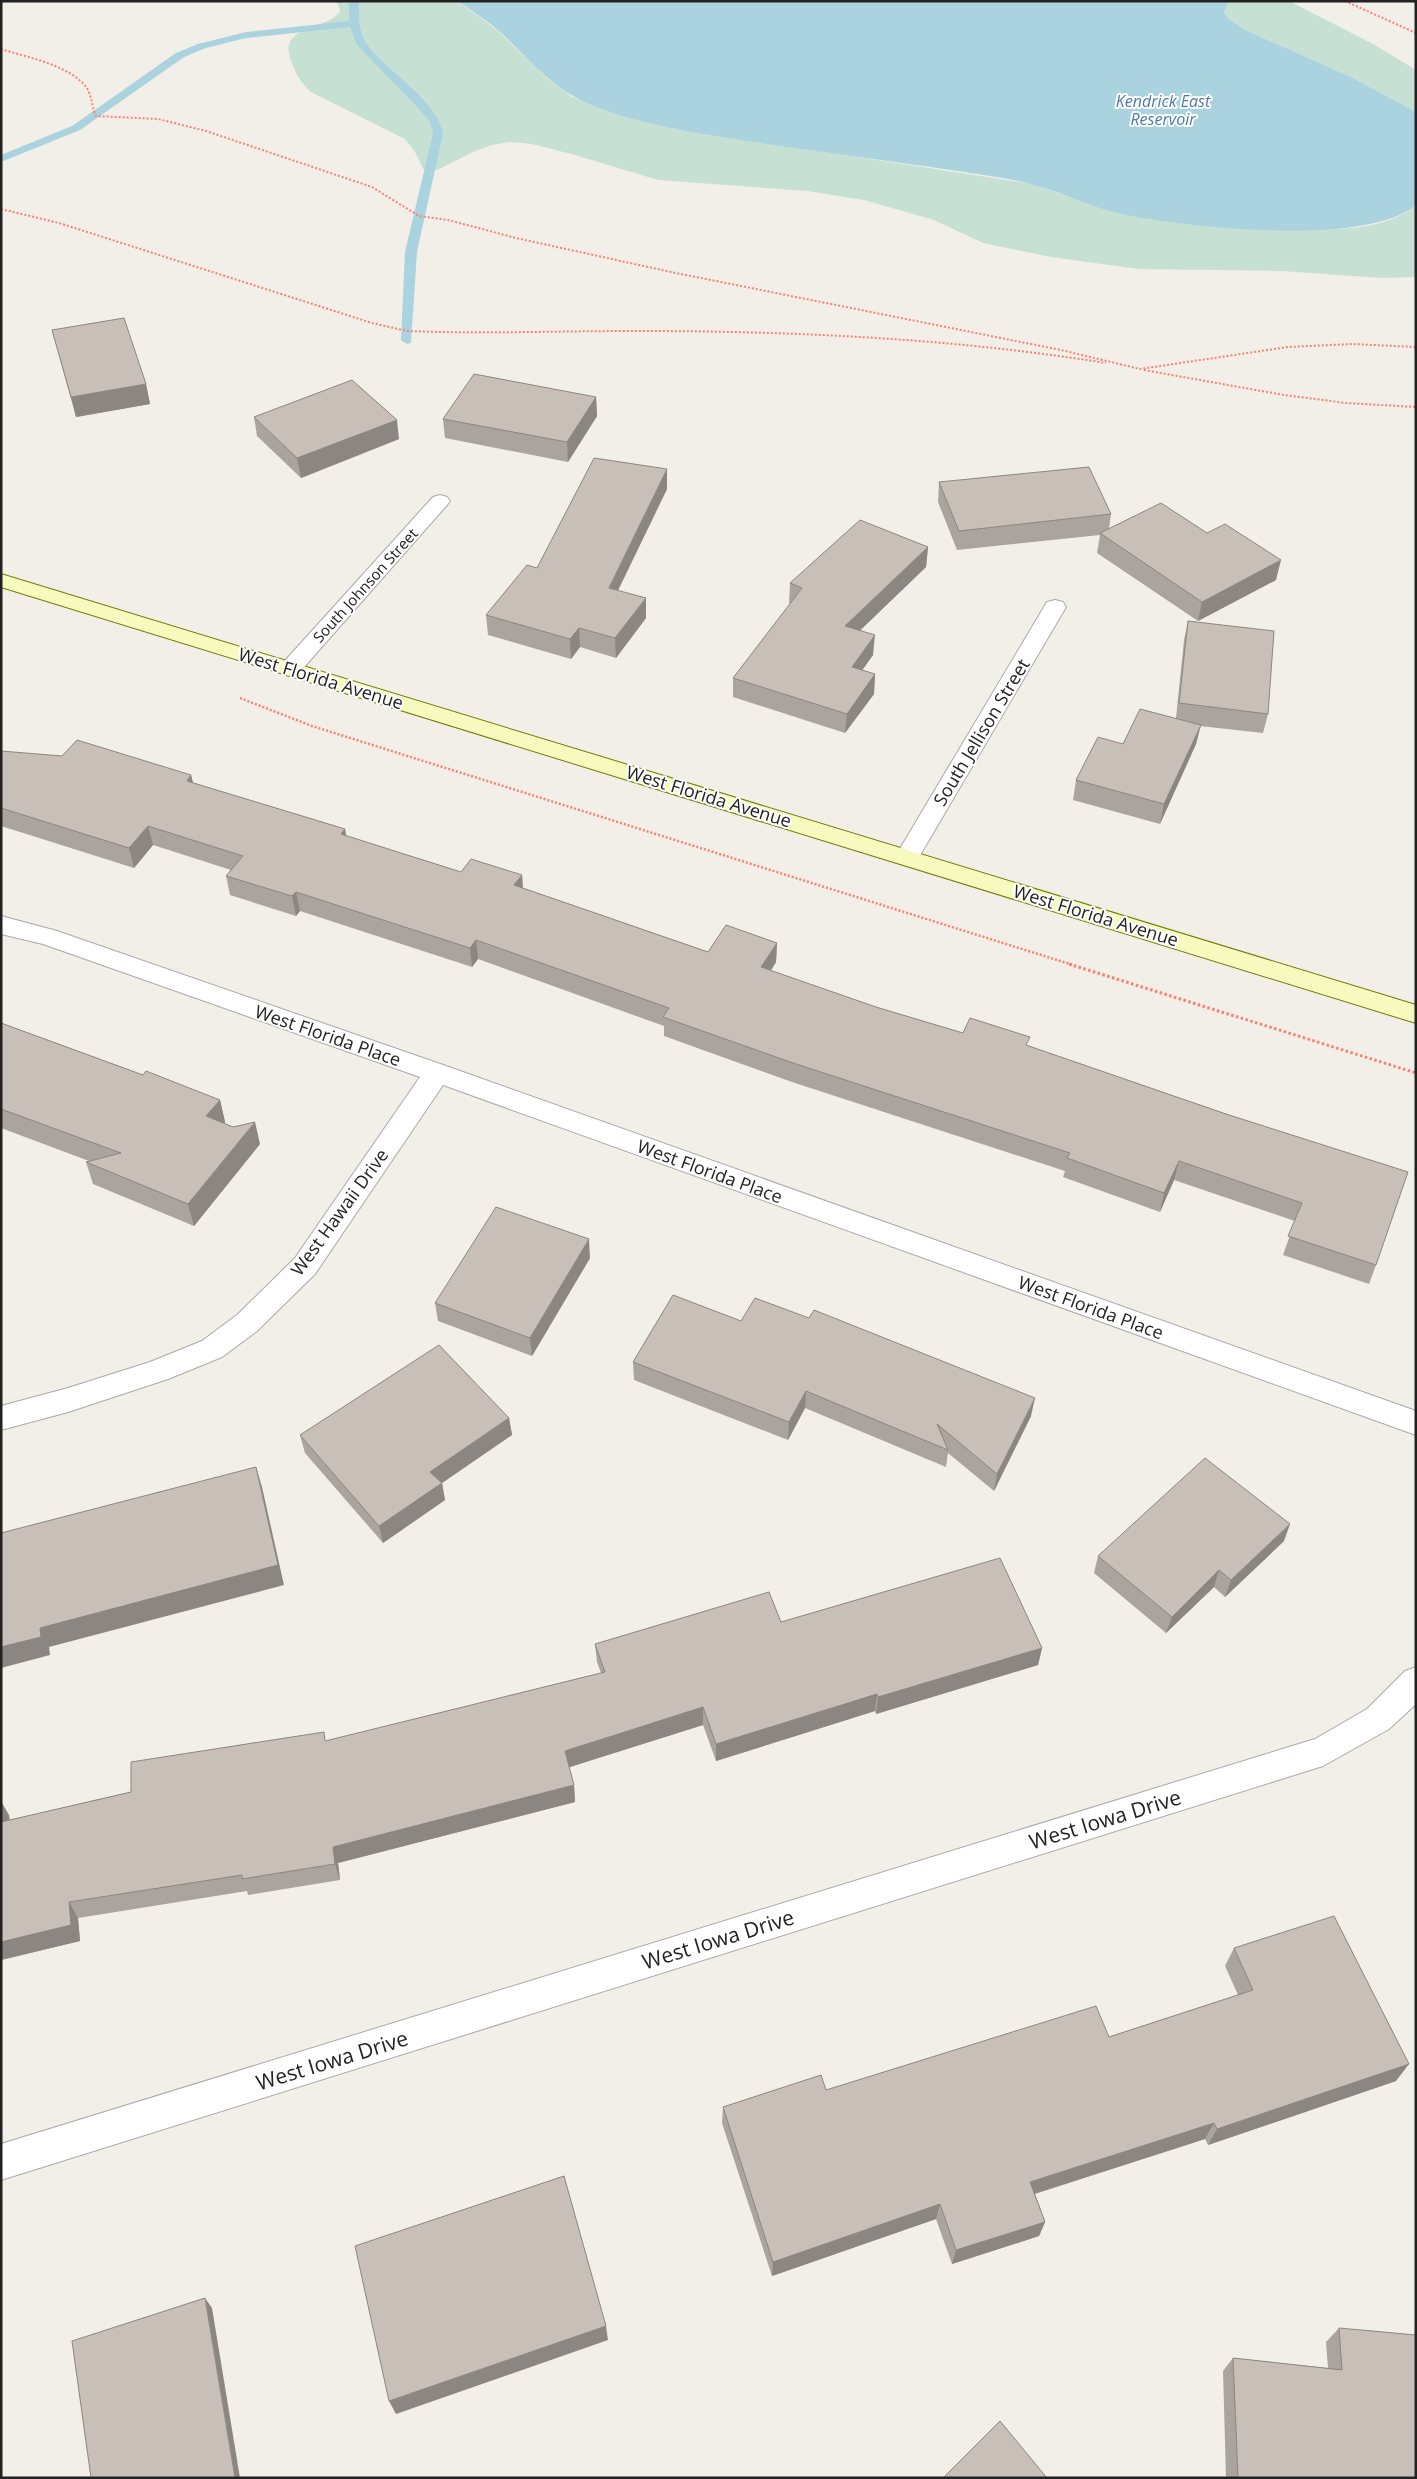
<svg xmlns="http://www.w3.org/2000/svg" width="1417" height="2479" viewBox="0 0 1417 2479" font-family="'Open Sans',sans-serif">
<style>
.wetland{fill:#c6e0d4}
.water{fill:#aad3df}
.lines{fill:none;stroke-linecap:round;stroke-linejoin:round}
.stream{fill:#aad3df;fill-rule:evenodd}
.street-casing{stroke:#a9a9a9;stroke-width:2}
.secondary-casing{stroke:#707d05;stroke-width:2}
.path-far2{stroke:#fa8072;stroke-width:2;stroke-dasharray:2 2;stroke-linecap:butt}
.path-far1{stroke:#fa8072;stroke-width:2.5;stroke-dasharray:2 2;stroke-linecap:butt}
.path{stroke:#fa8072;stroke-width:3;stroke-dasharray:2.5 2.5;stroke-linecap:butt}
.street{fill:#fff;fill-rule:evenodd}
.secondary{fill:#f7fabf;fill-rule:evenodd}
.wall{fill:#aba49e}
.shaded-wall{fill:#8b8681}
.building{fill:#c7bfb8;stroke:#8b8681}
.labels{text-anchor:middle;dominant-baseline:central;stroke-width:4;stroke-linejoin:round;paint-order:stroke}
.far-street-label{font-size:15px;fill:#222;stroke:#fff}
.far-water-label{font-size:16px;font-style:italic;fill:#4a7aab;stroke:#fff}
.street-label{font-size:18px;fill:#222;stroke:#fff}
.near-street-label{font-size:21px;fill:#222;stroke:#fff}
</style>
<rect width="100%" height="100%" fill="#f2efe9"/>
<!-- wetland -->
<g class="wetland">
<path d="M334,1H458L497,30L548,79L572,97L614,113L660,125L715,135L1032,184L1096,206L1146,218C1179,220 1212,222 1245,225C1296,228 1374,240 1416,205V277L1382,278L1281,271L1138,269L1051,257L983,243L934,220L864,200L807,191L658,180L575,155L532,144L509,142L492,145L475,151L437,170L423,169L415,152L405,139L311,92C301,83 297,76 292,63C275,25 325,31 340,12L338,4Z"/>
<path d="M1229,1H1289L1373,44L1416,70V112L1351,77L1243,29L1228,18L1224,11Z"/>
</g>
<!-- water -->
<path class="water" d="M458,1H1229L1224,12L1228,18L1243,29L1351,77L1416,112V205C1364,248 1186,227 1121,214C1091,207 1064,193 1034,185C1018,180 1001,178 984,175C905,163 826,153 747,141C694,132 639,125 589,104C552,89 528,58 499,31C486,20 472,11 458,1Z"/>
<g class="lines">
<!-- stream -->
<path class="stream" d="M349,1H359C359,15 358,31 366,43C387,73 434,96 443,133L417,252L411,343L407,344L401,340L405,252L433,133L430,122L421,111L357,45L350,27L246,38L206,48L184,57L80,130L1,162V155L72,126L176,53L198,44L246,32L349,21Z"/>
<!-- street casing -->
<g class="street-casing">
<g id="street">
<path d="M440,495L447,497L450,501L447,505L298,674L290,676L282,674L279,669L282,664L433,497Z"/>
<path d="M1055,600L1063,602L1066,607L919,857L915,863L907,865L899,863L895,857L1044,607L1047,602Z"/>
<path d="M1,916L57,931L446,1066L1416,1411V1435L443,1085L315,1274L257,1331L222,1357L168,1379L68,1412L1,1430V1406L68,1388L150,1362L202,1341L237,1315L295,1258L420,1077L43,944L1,934Z"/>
<path d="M1416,1667V1704L1389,1729L1323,1766L1,2180V2144L1315,1739L1367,1709L1405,1671Z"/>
</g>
</g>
<!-- secondary casing -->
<g class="secondary-casing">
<path id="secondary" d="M1,574L1416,1005V1023L1,587Z"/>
</g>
<!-- path-far2 -->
<g class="path-far2">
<path d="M1345,1L1416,33"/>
<path d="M1,49C26,57 74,66 88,90C92,98 92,108 96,116L158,119L206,131L372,187L419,216L448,220L516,238L671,272L1061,350L1140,369L1288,347L1352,344L1416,347"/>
<path d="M1,209L59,223L372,323L407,331C483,334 558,331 634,331C792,331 950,338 1106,363"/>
<path d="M1144,370L1284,395L1346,403L1416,407"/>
</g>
<!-- path-far1 -->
<path class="path-far1" d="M240,698L312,726L1073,965"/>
<!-- path -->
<path class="path" d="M1069,964L1416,1073"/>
<!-- street -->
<use href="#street" class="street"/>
<!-- secondary -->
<use href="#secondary" class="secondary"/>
</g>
<!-- wall -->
<g class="wall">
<path d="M52,330L146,384L150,404L76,417Z"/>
<path d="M596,397L597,416L568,462L445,438L443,419Z"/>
<path d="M254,417L399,439L301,478L257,436Z"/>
<path d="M939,482L1111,514L1109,529L1276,580L1198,621L1097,553L1100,535L957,550L938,502Z"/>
<path d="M667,489L618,590L646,618L616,658L580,647L571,659L488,635L486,615L537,568Z"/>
<path d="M928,547L926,567L860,630L873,655L862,670L875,674L874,694L845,733L733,697V678L791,603H789L790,583Z"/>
<path d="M1188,621L1268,714L1263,733L1200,726L1196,744L1160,824L1073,800L1076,780L1123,744L1176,718L1184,640Z"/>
<path d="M1,751L191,775L193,783L345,829L346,836L461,872L522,875L523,888L708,952L777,943L776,962L771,971L876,1007L963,1033L1028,1046L1226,1114L1376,1265L1369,1284L1283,1255L1295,1221L1174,1180L1160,1212L1063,1177L1065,1171L792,1082L664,1036V1026L478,959L472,967L300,911L296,916L230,895L226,876L231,870L153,845L134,868L1,826Z"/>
<path d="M1,1023L143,1075L220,1100L225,1122L224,1123L260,1144L194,1226L93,1184L86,1162L89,1161L1,1128Z"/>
<path d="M590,1258L532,1356L438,1321L435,1303Z"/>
<path d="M741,1321L1031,1416L994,1491L948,1453L946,1467L805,1408L788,1440L634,1380L633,1362Z"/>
<path d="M509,1418L512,1435L442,1483L445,1500L383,1543L305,1453L300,1435Z"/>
<path d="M1284,1541L1225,1597L1214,1587L1166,1633L1094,1573L1098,1556Z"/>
<path d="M781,1622L1042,1648L1038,1665L876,1714L875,1711L716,1761L703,1725L569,1767L574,1785L575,1802L338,1863L340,1880L248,1895L247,1891L78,1918L80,1941L1,1960L9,1815L10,1820L131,1792L327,1741L601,1673L597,1662L595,1644Z"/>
<path d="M1234,1948L1396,2081L1208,2145L1205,2139L1035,2194L1045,2222L1039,2236L952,2264L936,2219L772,2276L722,2123L723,2107L826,2090L1109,2037L1238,1995L1225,1966Z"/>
<path d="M1339,2328L1416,2478H1226L1223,2371L1233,2358L1328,2368L1326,2342Z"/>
</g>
<!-- shaded-wall -->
<g class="shaded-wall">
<path d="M146,384L150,404L76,417L71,397Z"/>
<path d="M596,397L597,416L568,462L567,442Z"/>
<path d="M397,420L399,439L301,478L297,458Z"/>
<path d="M667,469V489L610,607L609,588Z"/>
<path d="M928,547L926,567L844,646L845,626Z"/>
<path d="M1281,560L1276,580L1198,621L1202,602Z"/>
<path d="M646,598V618L616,658L615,638Z"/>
<path d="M579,628L580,647L571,659L570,639Z"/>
<path d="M875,635L873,655L851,686L852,667Z"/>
<path d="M875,674L874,694L845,733L847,714Z"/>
<path d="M1201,725L1196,744L1160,824L1164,804Z"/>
<path d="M191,775L196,795L187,781Z"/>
<path d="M148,826L153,845L134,868L129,848Z"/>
<path d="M345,829L348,849L341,834Z"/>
<path d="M522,875L523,894L514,885Z"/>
<path d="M296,892L300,911L296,916L292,896Z"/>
<path d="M476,940L478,959L472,967L470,948Z"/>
<path d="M777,943L776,962L760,986L761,967Z"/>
<path d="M220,1100L225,1122L212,1138L206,1116Z"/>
<path d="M255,1122L260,1144L194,1226L188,1204Z"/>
<path d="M1179,1161L1174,1180L1160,1212L1164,1193Z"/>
<path d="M589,1239L590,1258L532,1356L530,1338Z"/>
<path d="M806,1391L805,1408L788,1440L789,1422Z"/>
<path d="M1035,1398L1031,1416L994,1491L997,1474Z"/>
<path d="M509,1418L512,1435L442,1483L445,1500L383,1543L379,1526L430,1472Z"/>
<path d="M256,1467L262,1487L284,1585L49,1647L50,1655L1,1668V1647L40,1628Z"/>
<path d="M1290,1524L1284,1541L1225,1597L1231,1580Z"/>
<path d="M1219,1570L1214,1587L1166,1633L1172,1617Z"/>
<path d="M1042,1648L1038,1665L876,1714L878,1697Z"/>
<path d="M877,1694L875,1711L716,1761V1744Z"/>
<path d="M703,1707V1725L567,1768L565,1751Z"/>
<path d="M574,1785L575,1802L338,1863L340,1880L335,1864L333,1847Z"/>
<path d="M1,1801L9,1815L10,1839L1,1823Z"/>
<path d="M69,1902L78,1918L80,1941L1,1960V1942Z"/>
<path d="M1409,2064L1396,2081L1208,2145L1217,2129Z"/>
<path d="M1214,2123L1205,2139L1024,2197L1030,2182Z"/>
<path d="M940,2204L936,2219L772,2276L773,2262Z"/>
<path d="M1045,2222L1039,2236L952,2264L956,2250Z"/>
<path d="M205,2298L212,2308L240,2478H235Z"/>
<path d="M606,2326L608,2340L396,2414L389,2401Z"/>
</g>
<!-- building -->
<g class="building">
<path d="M124,318L146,384L71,397L52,330Z"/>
<path d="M474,374L596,397L567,442L443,419Z"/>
<path d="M352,380L397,420L297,458L254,417Z"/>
<path d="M594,458L667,469L609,588L646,598L615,638L579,628L570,639L486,615L527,565L537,568Z"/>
<path d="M1089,467L1111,514L959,531L939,482Z"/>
<path d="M1161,503L1207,533L1225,524L1281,560L1202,602L1100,533Z"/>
<path d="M860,520L928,547L845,626L875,635L852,667L875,674L847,714L733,678L802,588L790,583Z"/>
<path d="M1188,621L1274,631L1268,714L1179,703Z"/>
<path d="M1140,709L1201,725L1164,804L1076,780L1098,737L1123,744Z"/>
<path d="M77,740L191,775L187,781L345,829L341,834L461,872L471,859L522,875L514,885L708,952L726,925L777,943L761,967L876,1007L963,1033L970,1018L1030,1037L1026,1045L1226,1114L1408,1172L1376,1265L1288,1236L1302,1203L1179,1161L1164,1193L1067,1158L1070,1153L793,1063L663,1017L669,1008L476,940L470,948L296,892L292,896L226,876L243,856L148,826L129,848L1,808V751L62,756Z"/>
<path d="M1,1023L143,1075L146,1071L220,1100L206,1116L233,1127L255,1122L188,1204L86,1162L121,1153L1,1109Z"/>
<path d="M496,1207L589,1239L530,1338L435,1303Z"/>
<path d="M673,1295L741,1321L755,1298L809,1318L814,1310L1035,1398L997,1474L937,1424L948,1450L806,1391L789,1422L633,1362Z"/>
<path d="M439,1345L509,1418L430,1472L442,1483L379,1526L300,1435Z"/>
<path d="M1205,1458L1290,1524L1231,1580L1219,1570L1172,1617L1098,1556Z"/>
<path d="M256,1467L278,1565L40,1628L41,1637L1,1647V1533Z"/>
<path d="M1000,1558L1042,1648L878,1697L877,1694L716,1744L703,1707L565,1751L574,1785L333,1847L335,1864L242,1879V1875L69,1902L71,1925L1,1942V1822L131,1792V1762L324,1732L325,1741L605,1672L595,1644L769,1592L781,1622Z"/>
<path d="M1334,1916L1409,2064L1217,2129L1214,2123L1030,2182L1045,2222L956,2250L940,2204L773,2262L723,2107L821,2075L826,2090L1096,2006L1109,2037L1253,1990L1234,1948Z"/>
<path d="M564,2176L606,2326L389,2401L355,2246Z"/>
<path d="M205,2298L235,2478H91L72,2341Z"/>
<path d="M1339,2328L1416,2335V2478H1238L1233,2358L1342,2370Z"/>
<path d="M1000,2421L1047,2478H943Z"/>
</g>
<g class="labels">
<!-- far-street labels -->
<g class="far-street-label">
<text transform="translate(365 585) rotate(-48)">South Johnson Street</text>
</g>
<!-- far-water labels -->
<g class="far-water-label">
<text x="1163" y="101">Kendrick East<tspan x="1163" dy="18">Reservoir</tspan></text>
</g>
<!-- street labels -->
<g class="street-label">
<text transform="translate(321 678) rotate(17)">West Florida Avenue</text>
<text transform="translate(981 732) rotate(-59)">South Jellison Street</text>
<text transform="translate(709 796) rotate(17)">West Florida Avenue</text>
<text transform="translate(1096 915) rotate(17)">West Florida Avenue</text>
<text transform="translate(328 1035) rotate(19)">West Florida Place</text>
<text transform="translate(710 1171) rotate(20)">West Florida Place</text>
<text transform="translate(339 1212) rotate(-54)">West Hawaii Drive</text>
<text transform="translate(1091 1307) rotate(20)">West Florida Place</text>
</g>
<!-- near-street labels -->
<g class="near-street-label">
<text transform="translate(1105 1819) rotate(-17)">West Iowa Drive</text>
<text transform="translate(718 1939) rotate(-17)">West Iowa Drive</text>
<text transform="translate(332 2060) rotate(-17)">West Iowa Drive</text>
</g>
</g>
<!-- border -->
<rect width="1417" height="2479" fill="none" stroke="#222222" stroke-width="5"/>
</svg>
